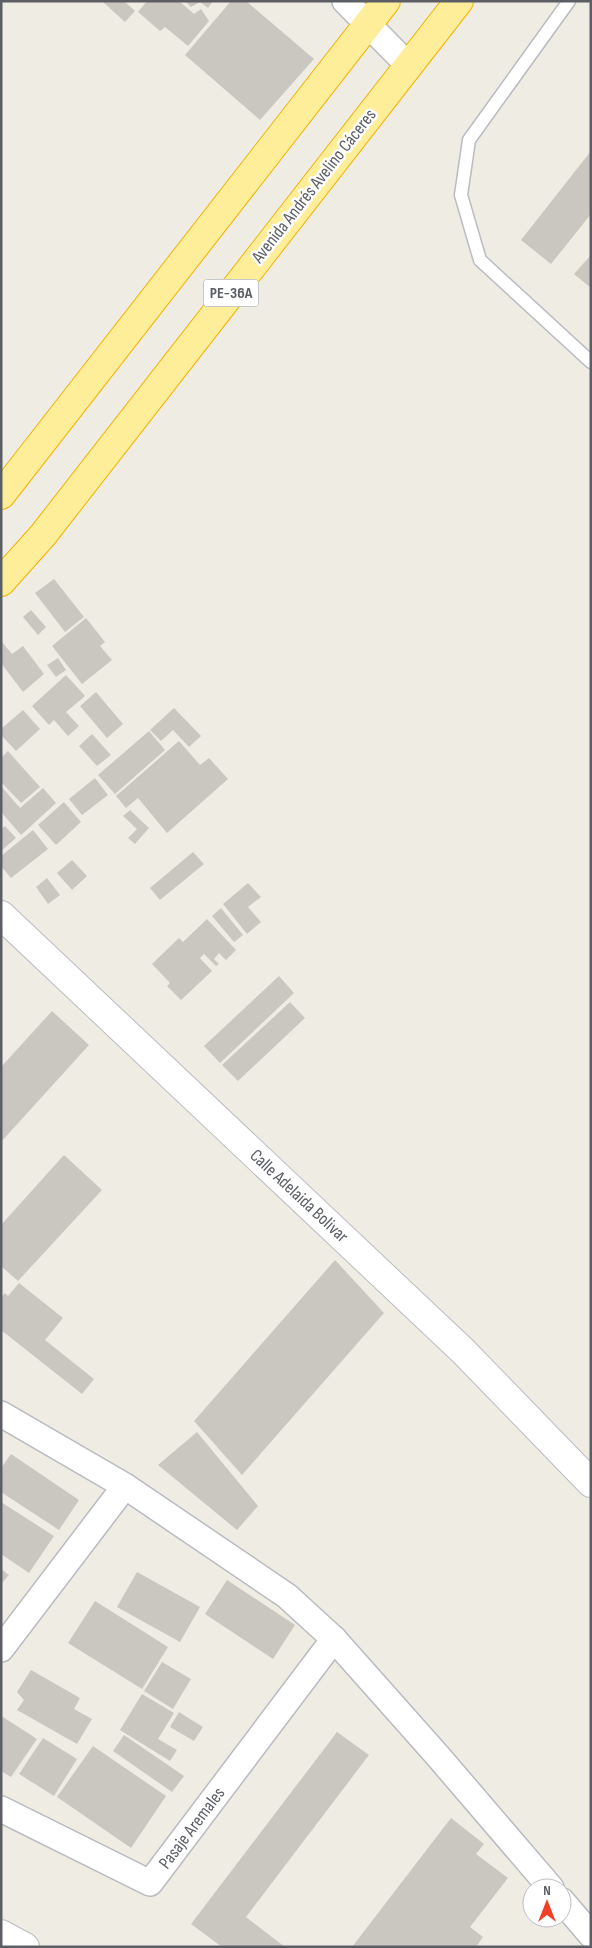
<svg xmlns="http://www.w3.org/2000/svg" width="592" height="1948" viewBox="0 0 592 1948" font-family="'Sofia Sans Condensed',sans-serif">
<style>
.building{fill:#cac7c0}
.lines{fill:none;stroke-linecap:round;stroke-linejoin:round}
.service-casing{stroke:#b8bbc0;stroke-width:15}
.minor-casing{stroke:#b8bbc0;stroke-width:28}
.secondary-casing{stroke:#b9bcc2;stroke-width:30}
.trunk-casing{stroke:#f2b200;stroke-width:30}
.service{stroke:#fff;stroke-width:12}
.minor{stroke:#fff;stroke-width:25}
.secondary{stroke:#fff;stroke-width:28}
.trunk{stroke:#fe9;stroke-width:28}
.labels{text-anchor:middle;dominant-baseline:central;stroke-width:5;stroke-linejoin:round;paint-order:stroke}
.shield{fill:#fff;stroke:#8c8f93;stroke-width:1}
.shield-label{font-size:16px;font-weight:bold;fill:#5b5f65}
.street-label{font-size:18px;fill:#5b5f65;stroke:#fff}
</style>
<rect width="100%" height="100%" fill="#efede3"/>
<!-- building -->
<g class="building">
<path d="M105,1H124L135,11L125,22L104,3Z"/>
<path d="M147,1H179L194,14L201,9L209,21L188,46L165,27L160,31L138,12Z"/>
<path d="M185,1H213L208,8L200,2L191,7Z"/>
<path d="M231,1H246L314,59L260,120L185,55Z"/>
<path d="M591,151V214L551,264L521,240Z"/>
<path d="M591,255V288L574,274Z"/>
<path d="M54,579L84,617L65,632L35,593Z"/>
<path d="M31,610L46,627L38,635L23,617Z"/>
<path d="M86,618L105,642L100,646L112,660L82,684L52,646Z"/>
<path d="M1,641L12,654L23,646L44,674L23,692L1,663Z"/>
<path d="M58,658L66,670L56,677L47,665Z"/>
<path d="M66,675L85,696L66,712L79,726L68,736L54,720L49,725L32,706Z"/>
<path d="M96,692L123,724L107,738L80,706Z"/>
<path d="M174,708L201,736L189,747L173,730L161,741L150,730Z"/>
<path d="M23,710L40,729L16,751L1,735V729Z"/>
<path d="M149,731L165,750L115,794L98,775Z"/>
<path d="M92,734L111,755L97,766L79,746Z"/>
<path d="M179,741L200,765L209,758L228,779L167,833L138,798L126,808L116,796Z"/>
<path d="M8,751L40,787L21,803L1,782V758Z"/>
<path d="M95,778L108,795L82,815L69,799Z"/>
<path d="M1,786L20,808L43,788L56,803L21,835L1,812Z"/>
<path d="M64,802L81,822L56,845L38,825Z"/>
<path d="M130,810L149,828L135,844L128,838L137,829L123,816Z"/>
<path d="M5,826L16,838L1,851V829Z"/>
<path d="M33,830L48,849L11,878L1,866V856Z"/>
<path d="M193,852L204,864L160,900L150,888Z"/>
<path d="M72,860L87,876L72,890L57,873Z"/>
<path d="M47,878L60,895L48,904L36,887Z"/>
<path d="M248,883L261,897L248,907L261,922L247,934L223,904Z"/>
<path d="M221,908L243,935L234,942L212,916Z"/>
<path d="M207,919L236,950L226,960L219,953L214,959L219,964L216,966L204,954L200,958L212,971L181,1000L167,986L170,983L152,964L179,938L183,942Z"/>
<path d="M279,976L294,993L220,1063L204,1046Z"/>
<path d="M290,1002L305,1018L238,1081L222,1065Z"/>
<path d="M52,1011L89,1045L1,1142V1067Z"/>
<path d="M64,1155L102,1190L18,1281L1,1266V1225Z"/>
<path d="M335,1260L384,1313L242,1475L194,1421Z"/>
<path d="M19,1283L63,1318L45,1340L94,1379L82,1394L1,1330V1297L5,1293L8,1296Z"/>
<path d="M197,1432L258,1506L237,1530L158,1465Z"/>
<path d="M11,1454L79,1500L59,1530L1,1492V1468Z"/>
<path d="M1,1502L54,1536L29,1573L1,1554Z"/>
<path d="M1,1569L9,1575L1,1584Z"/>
<path d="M137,1572L200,1607L180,1642L117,1607Z"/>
<path d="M227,1580L295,1625L273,1659L205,1614Z"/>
<path d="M95,1601L168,1647L142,1689L68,1643Z"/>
<path d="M162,1662L191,1679L173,1709L144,1691Z"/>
<path d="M31,1670L80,1698L74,1709L92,1719L77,1744L17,1710L24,1700L17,1692Z"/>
<path d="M142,1694L174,1713L158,1739L177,1750L170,1761L120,1730Z"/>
<path d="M179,1712L203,1727L194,1741L170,1727Z"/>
<path d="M3,1717L37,1739L11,1777L1,1771V1719Z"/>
<path d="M337,1732L369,1755L246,1917L285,1947H222L191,1924Z"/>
<path d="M124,1735L184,1776L172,1792L113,1751Z"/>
<path d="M43,1738L77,1759L54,1796L19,1774Z"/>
<path d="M93,1746L166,1796L131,1848L57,1797Z"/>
<path d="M451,1818L484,1844L476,1854L508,1878L470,1927L483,1937L476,1947H352Z"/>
</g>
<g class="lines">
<!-- service casing -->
<g class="service-casing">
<path id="service" d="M569,1L469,140L461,195L480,260L591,362"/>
</g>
<!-- minor casing -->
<g class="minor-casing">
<g id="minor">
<path d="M345,1L408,65"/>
<path d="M1,1414L125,1486L287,1596L334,1639L437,1755L551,1888"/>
<path d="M1,1649L125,1486"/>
<path d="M1,1809L150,1883L334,1639"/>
<path d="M562,1901L591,1935"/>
</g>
</g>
<!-- secondary casing -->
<g class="secondary-casing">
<g id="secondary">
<path d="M1,915L463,1351L591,1483"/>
<path d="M1,1934L25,1947"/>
</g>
</g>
<!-- trunk casing -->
<g class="trunk-casing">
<g id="trunk">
<path d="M1,495L386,1"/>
<path d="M1,582L43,535L459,1"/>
</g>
</g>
<!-- service -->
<use href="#service" class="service"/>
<!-- minor -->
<use href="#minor" class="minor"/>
<!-- secondary -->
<use href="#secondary" class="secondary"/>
<!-- trunk -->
<use href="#trunk" class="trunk"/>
</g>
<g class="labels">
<!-- shield labels -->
<rect class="shield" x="203.5" y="279.5" width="55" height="27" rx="4"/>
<g class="shield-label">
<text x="231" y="293">PE-36A</text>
</g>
<!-- street labels -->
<g class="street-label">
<text transform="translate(314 186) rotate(-52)">Avenida Andrés Avelino Cáceres</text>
<text transform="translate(299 1196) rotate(43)">Calle Adelaida Bolivar</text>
<text transform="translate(192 1828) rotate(-53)">Pasaje Aremales</text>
</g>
</g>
<!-- border -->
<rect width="592" height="1948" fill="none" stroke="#5b5f65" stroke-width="5"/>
<!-- north arrow -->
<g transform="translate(547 1903)"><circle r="24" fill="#ffffff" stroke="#bdbfc1"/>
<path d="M0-4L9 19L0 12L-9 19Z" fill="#f04128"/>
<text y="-8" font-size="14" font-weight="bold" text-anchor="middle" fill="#5b5f65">N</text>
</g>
</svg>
